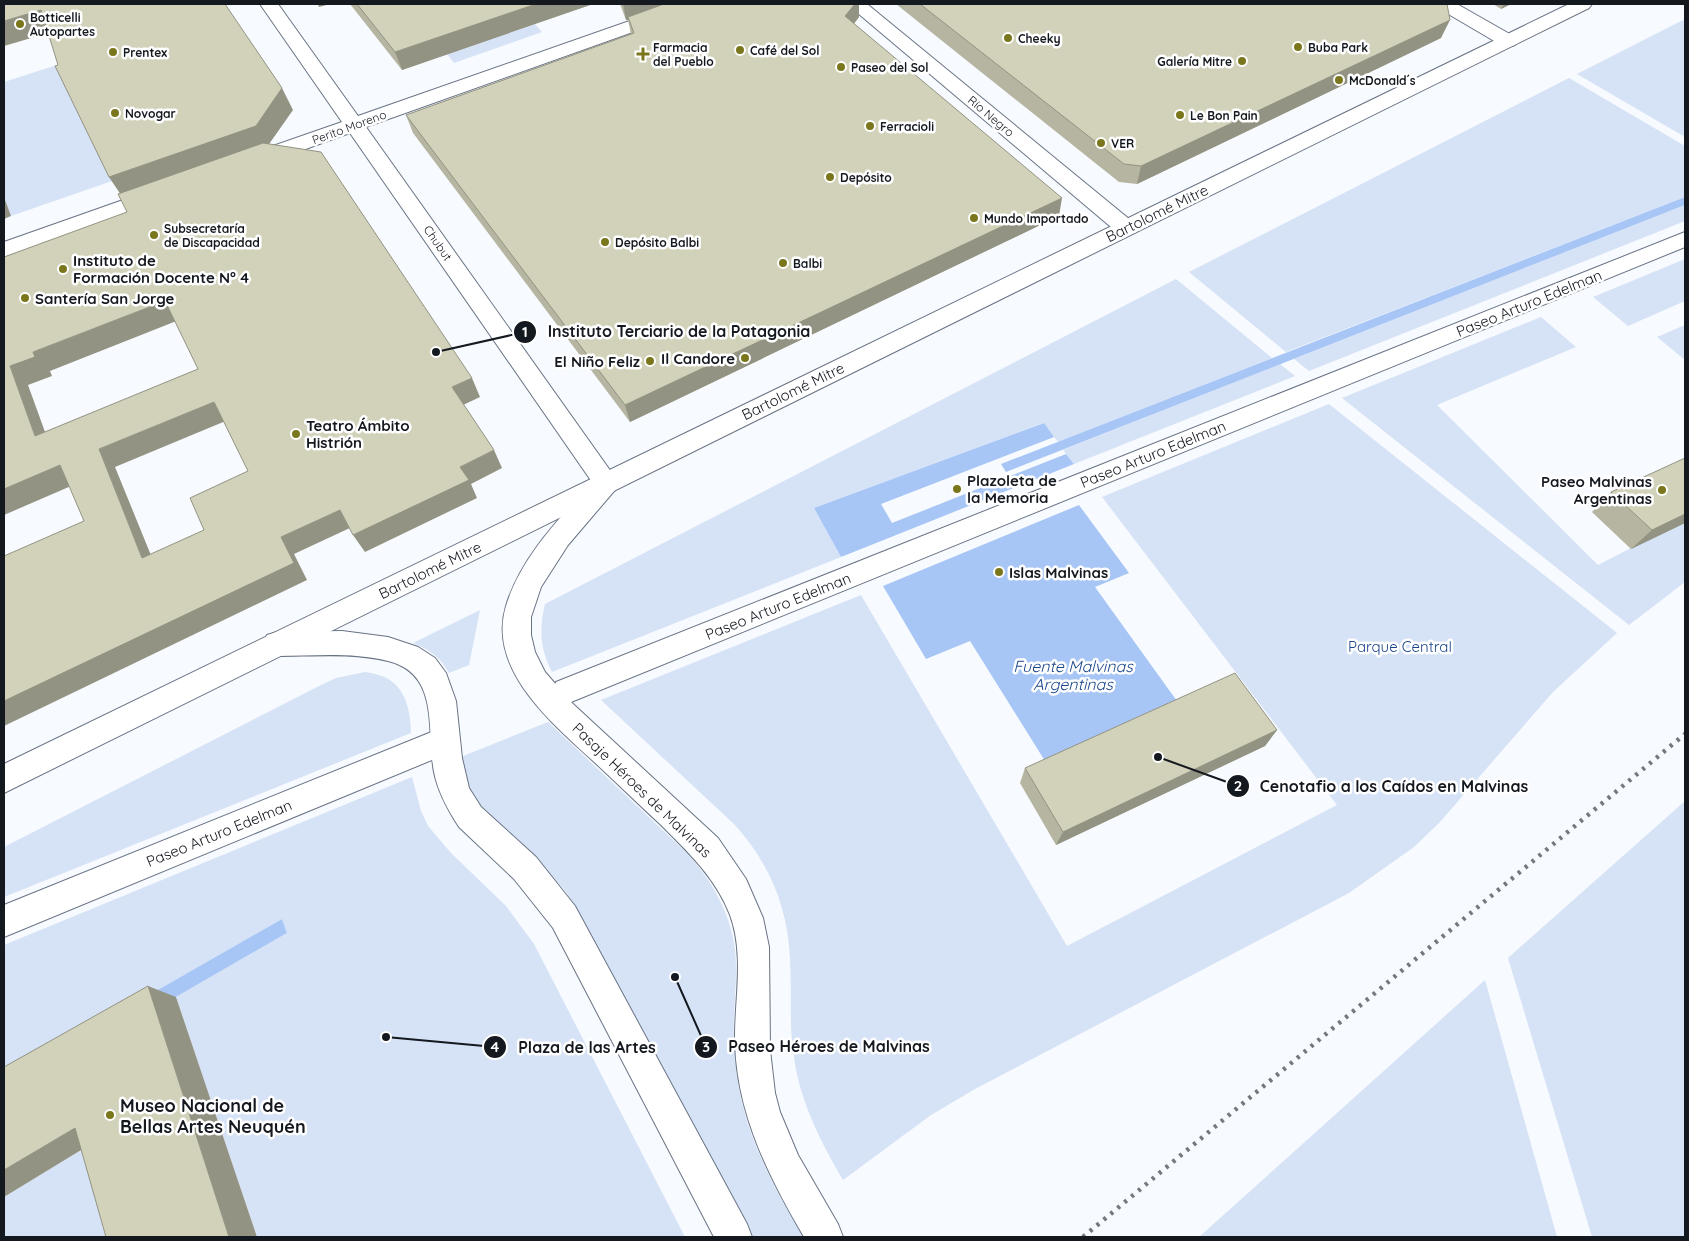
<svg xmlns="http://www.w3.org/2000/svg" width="1689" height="1241" viewBox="0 0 1689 1241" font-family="Quicksand,sans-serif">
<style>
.green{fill:#d6e2f6}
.water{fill:#a7c6f6}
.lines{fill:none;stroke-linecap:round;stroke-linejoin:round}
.pedestrian-casing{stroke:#687384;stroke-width:2}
.minor-casing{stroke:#687384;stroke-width:2}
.secondary-casing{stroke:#687384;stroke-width:2}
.pedestrian{fill:#fff;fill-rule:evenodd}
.minor{fill:#fff;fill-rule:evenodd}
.secondary{fill:#fff;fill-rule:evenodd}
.rail{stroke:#74777d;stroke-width:4.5;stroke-dasharray:3 6;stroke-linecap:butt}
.wall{fill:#b5b5a1}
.shaded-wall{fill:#939383}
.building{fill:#d2d2bb;stroke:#939383;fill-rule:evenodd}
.poi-dot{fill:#7a761b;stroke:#fff;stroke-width:2}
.labels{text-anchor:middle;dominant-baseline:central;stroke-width:5;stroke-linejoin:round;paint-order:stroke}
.far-poi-label{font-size:12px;font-weight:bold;fill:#14181f;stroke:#fff;text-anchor:start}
.far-street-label{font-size:12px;fill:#14181f;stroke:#fff}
.street-label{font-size:15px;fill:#14181f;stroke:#fff}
.poi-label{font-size:15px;font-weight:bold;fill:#14181f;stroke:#fff;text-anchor:start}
.park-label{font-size:15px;fill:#19458a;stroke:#fff}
.water-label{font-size:16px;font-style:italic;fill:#1a468b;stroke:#fff}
.near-poi-label{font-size:18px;font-weight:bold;fill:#14181f;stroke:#fff;text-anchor:start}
.leader{fill:none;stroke:#14181f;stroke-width:2}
.callout-dot{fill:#14181f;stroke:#fff;stroke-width:2}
.mark-label{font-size:15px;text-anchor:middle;font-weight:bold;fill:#fff}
.callout-label{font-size:16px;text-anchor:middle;font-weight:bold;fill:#14181f;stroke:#fff;stroke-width:5;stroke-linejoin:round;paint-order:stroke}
</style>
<rect width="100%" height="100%" fill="#f7fafe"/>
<!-- green -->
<g class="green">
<path d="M1685,19V137L1577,74Z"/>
<path d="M535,24L542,32L454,63L447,54Z"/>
<path d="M57,65L115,180L11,216L4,197V82Z"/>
<path d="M1569,78L1685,146V197L1286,352L1189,272Z"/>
<path d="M1685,205V221L1309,371L1294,359Z"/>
<path d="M1685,259V301L1628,326L1593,297Z"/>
<path d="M1176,279L1272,358L1058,442L1043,423L814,508L841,557L552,672C540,649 539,629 545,604Z"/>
<path d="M1541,317L1576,347L1437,405L1598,565L1631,548L1592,512L1685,469V582L1629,625L1342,398Z"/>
<path d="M1685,325V360L1657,337Z"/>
<path d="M1280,364L1295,376L1074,464L1063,450Z"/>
<path d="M1329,404L1617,633L1553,692L1440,822L1414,847L1349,893L975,1089L931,1115L843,1180C819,1139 798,1097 793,1050C789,1020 792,989 790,959C788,907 769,863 735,825L601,700L861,595L1067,946L1337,805L1102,497Z"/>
<path d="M480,610L469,665L449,673C440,657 430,650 413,643Z"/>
<path d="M365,672C401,676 410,700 411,733L4,897V847L321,685L336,678Z"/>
<path d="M548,722L687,853C710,879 728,908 734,943C738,966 735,991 734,1015C733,1038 734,1061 738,1083C747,1139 775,1189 803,1237H753L567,893C543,863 511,841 485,813C471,798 464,777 458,758Z"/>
<path d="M412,777L421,811L428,826L451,853L506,906L534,944L685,1237H257L176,997L287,933L282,919L4,1078V945Z"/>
<path d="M1685,801V1237H1592L1508,958Z"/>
<path d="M1485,980L1557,1237H1199Z"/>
<path d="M109,1133L140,1237H4V1197Z"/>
</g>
<!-- water -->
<g class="water">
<path d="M1685,197V205L1006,472L1001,464Z"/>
<path d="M1044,423L1054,437L881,504L892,523L1066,454L1074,464L841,557L814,508Z"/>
<path d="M1079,505L1129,573L1095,587L1182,708L1050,769L970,641L926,659L883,586Z"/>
<path d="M282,919L287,933L4,1096V1078Z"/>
</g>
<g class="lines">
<!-- pedestrian casing -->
<g class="pedestrian-casing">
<g id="pedestrian">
<path d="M1685,232V247L576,700L566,704L556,700L552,691L556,682Z"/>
<path d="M434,731L444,735L449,745L444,755L4,937V905Z"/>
</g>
</g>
<!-- minor casing -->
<g class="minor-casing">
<g id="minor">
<path d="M260,4H278L358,116L678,4H703L700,8L366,127L619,483L615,490L568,545L541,587L531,617V635L535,652L545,672L572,703L718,838L746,879L763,918L769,947L770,1050L775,1093L780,1112L798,1155L838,1224L843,1237H804C769,1177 737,1115 735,1043C734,1001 745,956 730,915C716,878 687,851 660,824C637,803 615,781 592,760C551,722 487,669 506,606C521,557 559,519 592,482L350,133L264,164L257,165L250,164L247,159L250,154L342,122Z"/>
<path d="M847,4H867L1134,223L1137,228L1134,233L1126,235L1118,233Z"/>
<path d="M1435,4H1457L1515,37L1517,41L1515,45L1508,47L1501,45L1438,8Z"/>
<path d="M160,187L167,189L170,194L167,199L4,257V242Z"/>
<path d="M342,631L388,637L418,647L435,658L446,673L456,701L462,758L469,788L481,807L536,857L575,906L747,1224L752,1237H714L553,928L514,879L459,827C448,810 438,792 434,772C426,731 441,674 388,661C352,652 313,656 277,656L267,653L263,644L267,635L277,632Z"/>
</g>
</g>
<!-- secondary casing -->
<g class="secondary-casing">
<path id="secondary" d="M1569,4H1592L1589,8L4,793V764Z"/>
</g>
<!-- pedestrian -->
<use href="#pedestrian" class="pedestrian"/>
<!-- minor -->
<use href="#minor" class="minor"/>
<!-- secondary -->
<use href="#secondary" class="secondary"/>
<!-- rail -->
<path class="rail" d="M1083,1237L1685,734"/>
</g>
<!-- wall -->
<g class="wall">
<path d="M350,4H593L402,70Z"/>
<path d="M620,4H859V17L854,24L1059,216L630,422L413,133L406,115L631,34L628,20H626Z"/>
<path d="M896,4H1447L1441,38L1137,184L1119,182Z"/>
<path d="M1493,4H1511L1501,9Z"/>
<path d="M1611,492L1685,523L1631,549L1592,512Z"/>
<path d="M1277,730L1265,746L1056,845L1020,783L1025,768Z"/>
</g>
<!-- shaded-wall -->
<g class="shaded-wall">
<path d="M318,4H330L319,7Z"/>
<path d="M536,4H593L402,70L395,52Z"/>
<path d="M623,4H673L628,17V20H626Z"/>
<path d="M855,4H859V17L845,34V16Z"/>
<path d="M1504,4H1511L1501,9Z"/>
<path d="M41,10L55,31L4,46V21Z"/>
<path d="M1450,20L1441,38L1137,184L1141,166Z"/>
<path d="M282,88L293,110L267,147L123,198L109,177Z"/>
<path d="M4,197L11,216L4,219Z"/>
<path d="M1062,198L1059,216L630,422L625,405Z"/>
<path d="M165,301L179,320L50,371L52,376L28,385L53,454L35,436L10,366L33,352Z"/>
<path d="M472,378L480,397L461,406L452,387Z"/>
<path d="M214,402L228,420L115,467L159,575L142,558L99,449Z"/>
<path d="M494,450L502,468L471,484L477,498L365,552L353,535L460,467Z"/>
<path d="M60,465L78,483L4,515V489Z"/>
<path d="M340,510L352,527L294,554L307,580L4,726V701L281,537Z"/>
<path d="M1685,514V523L1631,549L1652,530Z"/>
<path d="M1277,730L1265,746L1056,845L1063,832Z"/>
<path d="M148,986L176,997L257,1237H229Z"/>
<path d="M75,1128L109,1133L4,1197V1170Z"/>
</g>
<!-- building -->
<g class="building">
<path d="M4,4H225L282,88L256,126L109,177L55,66L58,65L41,10L4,21Z"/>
<path d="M357,4H536L395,52Z"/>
<path d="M664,4H855L845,16L1062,198L625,405L406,115L634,33L628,17Z"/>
<path d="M920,4H1447L1450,20L1141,166L1124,164Z"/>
<path d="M263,143L321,152L472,378L452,387L494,450L460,467L469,480L353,535L340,510L281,537L294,563L4,701V556L84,521L60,465L4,489V257L127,212L118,194ZM165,301L198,369L35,436L10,366L35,357L33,352ZM214,402L248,471L190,498L204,530L142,558L99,449Z"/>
<path d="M1685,458V514L1652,530L1611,492Z"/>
<path d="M1235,673L1277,730L1063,832L1025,768Z"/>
<path d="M148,986L229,1237H106L75,1128L4,1170V1067Z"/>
</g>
<!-- markers -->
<g class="poi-dot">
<circle cx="20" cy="24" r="5"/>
<circle cx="1008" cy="38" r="5"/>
<circle cx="1298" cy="47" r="5"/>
<circle cx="740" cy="50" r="5"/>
<circle cx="113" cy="52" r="5"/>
<path d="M640.5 46.5h5v5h5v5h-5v5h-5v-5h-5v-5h5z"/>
<circle cx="1242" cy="61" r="5"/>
<circle cx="841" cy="67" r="5"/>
<circle cx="1339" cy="80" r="5"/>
<circle cx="115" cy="113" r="5"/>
<circle cx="1180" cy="115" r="5"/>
<circle cx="870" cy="126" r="5"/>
<circle cx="1101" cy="143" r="5"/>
<circle cx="830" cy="177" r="5"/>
<circle cx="974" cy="218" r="5"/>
<circle cx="154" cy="235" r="5"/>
<circle cx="605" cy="242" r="5"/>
<circle cx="783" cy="263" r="5"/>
<circle cx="63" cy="269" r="5"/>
<circle cx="25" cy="298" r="5"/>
<circle cx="745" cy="358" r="5"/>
<circle cx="650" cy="361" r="5"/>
<circle cx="296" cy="434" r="5"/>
<circle cx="957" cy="489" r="5"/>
<circle cx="1662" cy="490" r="5"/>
<circle cx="999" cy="572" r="5"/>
<circle cx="110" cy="1115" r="5"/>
</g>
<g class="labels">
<!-- far-poi labels -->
<g class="far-poi-label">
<text x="30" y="17">Botticelli<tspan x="30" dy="14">Autopartes</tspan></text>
<text x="1018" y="38">Cheeky</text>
<text x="653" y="47">Farmacia<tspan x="653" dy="14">del Pueblo</tspan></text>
<text x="1308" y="47">Buba Park</text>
<text x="750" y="50">Café del Sol</text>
<text x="123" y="52">Prentex</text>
<text x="1232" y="61" text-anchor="end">Galería Mitre</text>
<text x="851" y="67">Paseo del Sol</text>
<text x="1349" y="80">McDonald´s</text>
<text x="125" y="113">Novogar</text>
<text x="1190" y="115">Le Bon Pain</text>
<text x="880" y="126">Ferracioli</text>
<text x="1111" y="143">VER</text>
<text x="840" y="177">Depósito</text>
<text x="984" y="218">Mundo Importado</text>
<text x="164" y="228">Subsecretaría<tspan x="164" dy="14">de Discapacidad</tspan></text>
<text x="615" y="242">Depósito Balbi</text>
<text x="793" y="263">Balbi</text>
</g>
<!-- far-street labels -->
<g class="far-street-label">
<text transform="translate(991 116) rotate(40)">Río Negro</text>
<text transform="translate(349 127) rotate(-20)">Perito Moreno</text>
<text transform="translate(438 243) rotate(55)">Chubut</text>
</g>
<!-- street labels -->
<g class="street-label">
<text transform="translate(1157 213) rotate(-26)">Bartolomé Mitre</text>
<text transform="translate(1529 303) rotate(-22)">Paseo Arturo Edelman</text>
<text transform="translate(793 391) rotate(-26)">Bartolomé Mitre</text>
<text transform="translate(1153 454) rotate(-22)">Paseo Arturo Edelman</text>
<text transform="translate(430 570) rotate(-26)">Bartolomé Mitre</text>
<text transform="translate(778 606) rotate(-22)">Paseo Arturo Edelman</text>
<text transform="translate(642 790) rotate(44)">Pasaje Héroes de Malvinas</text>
<text transform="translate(219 833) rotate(-22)">Paseo Arturo Edelman</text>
</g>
<!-- poi labels -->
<g class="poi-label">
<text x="73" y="260">Instituto de<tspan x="73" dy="17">Formación Docente N° 4</tspan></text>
<text x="35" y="298">Santería San Jorge</text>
<text x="735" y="358" text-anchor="end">Il Candore</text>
<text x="640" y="361" text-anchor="end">El Niño Feliz</text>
<text x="306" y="425">Teatro Ámbito<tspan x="306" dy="17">Histrión</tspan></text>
<text x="967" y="480">Plazoleta de<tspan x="967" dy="17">la Memoria</tspan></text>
<text x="1652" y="481" text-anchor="end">Paseo Malvinas<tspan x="1652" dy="17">Argentinas</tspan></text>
<text x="1009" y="572">Islas Malvinas</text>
</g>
<!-- park labels -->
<g class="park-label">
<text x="1400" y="646">Parque Central</text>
</g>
<!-- water labels -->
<g class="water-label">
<text x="1073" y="666">Fuente Malvinas<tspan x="1073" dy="18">Argentinas</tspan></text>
</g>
<!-- near-poi labels -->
<g class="near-poi-label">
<text x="120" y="1105">Museo Nacional de<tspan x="120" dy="21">Bellas Artes Neuquén</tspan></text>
</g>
</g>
<!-- callouts -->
<path class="leader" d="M436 352L525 332M1158 757L1238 786M675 977L706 1047M386 1037L495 1047"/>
<g class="callout-dot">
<circle cx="436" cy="352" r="5"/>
<circle cx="1158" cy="757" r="5"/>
<circle cx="675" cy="977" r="5"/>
<circle cx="386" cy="1037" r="5"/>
<circle cx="525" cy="332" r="12"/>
<circle cx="1238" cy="786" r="12"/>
<circle cx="706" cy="1047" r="12"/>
<circle cx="495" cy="1047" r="12"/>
</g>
<g class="mark-label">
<text x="525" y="337">1</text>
<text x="1238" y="791">2</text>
<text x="706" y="1052">3</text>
<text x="495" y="1052">4</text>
</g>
<g class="callout-label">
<text x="679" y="337">Instituto Terciario de la Patagonia</text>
<text x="1394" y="792">Cenotafio a los Caídos en Malvinas</text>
<text x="829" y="1052">Paseo Héroes de Malvinas</text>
<text x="587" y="1053">Plaza de las Artes</text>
</g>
<!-- border -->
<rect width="1689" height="1241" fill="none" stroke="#14181f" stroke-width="10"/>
</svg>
